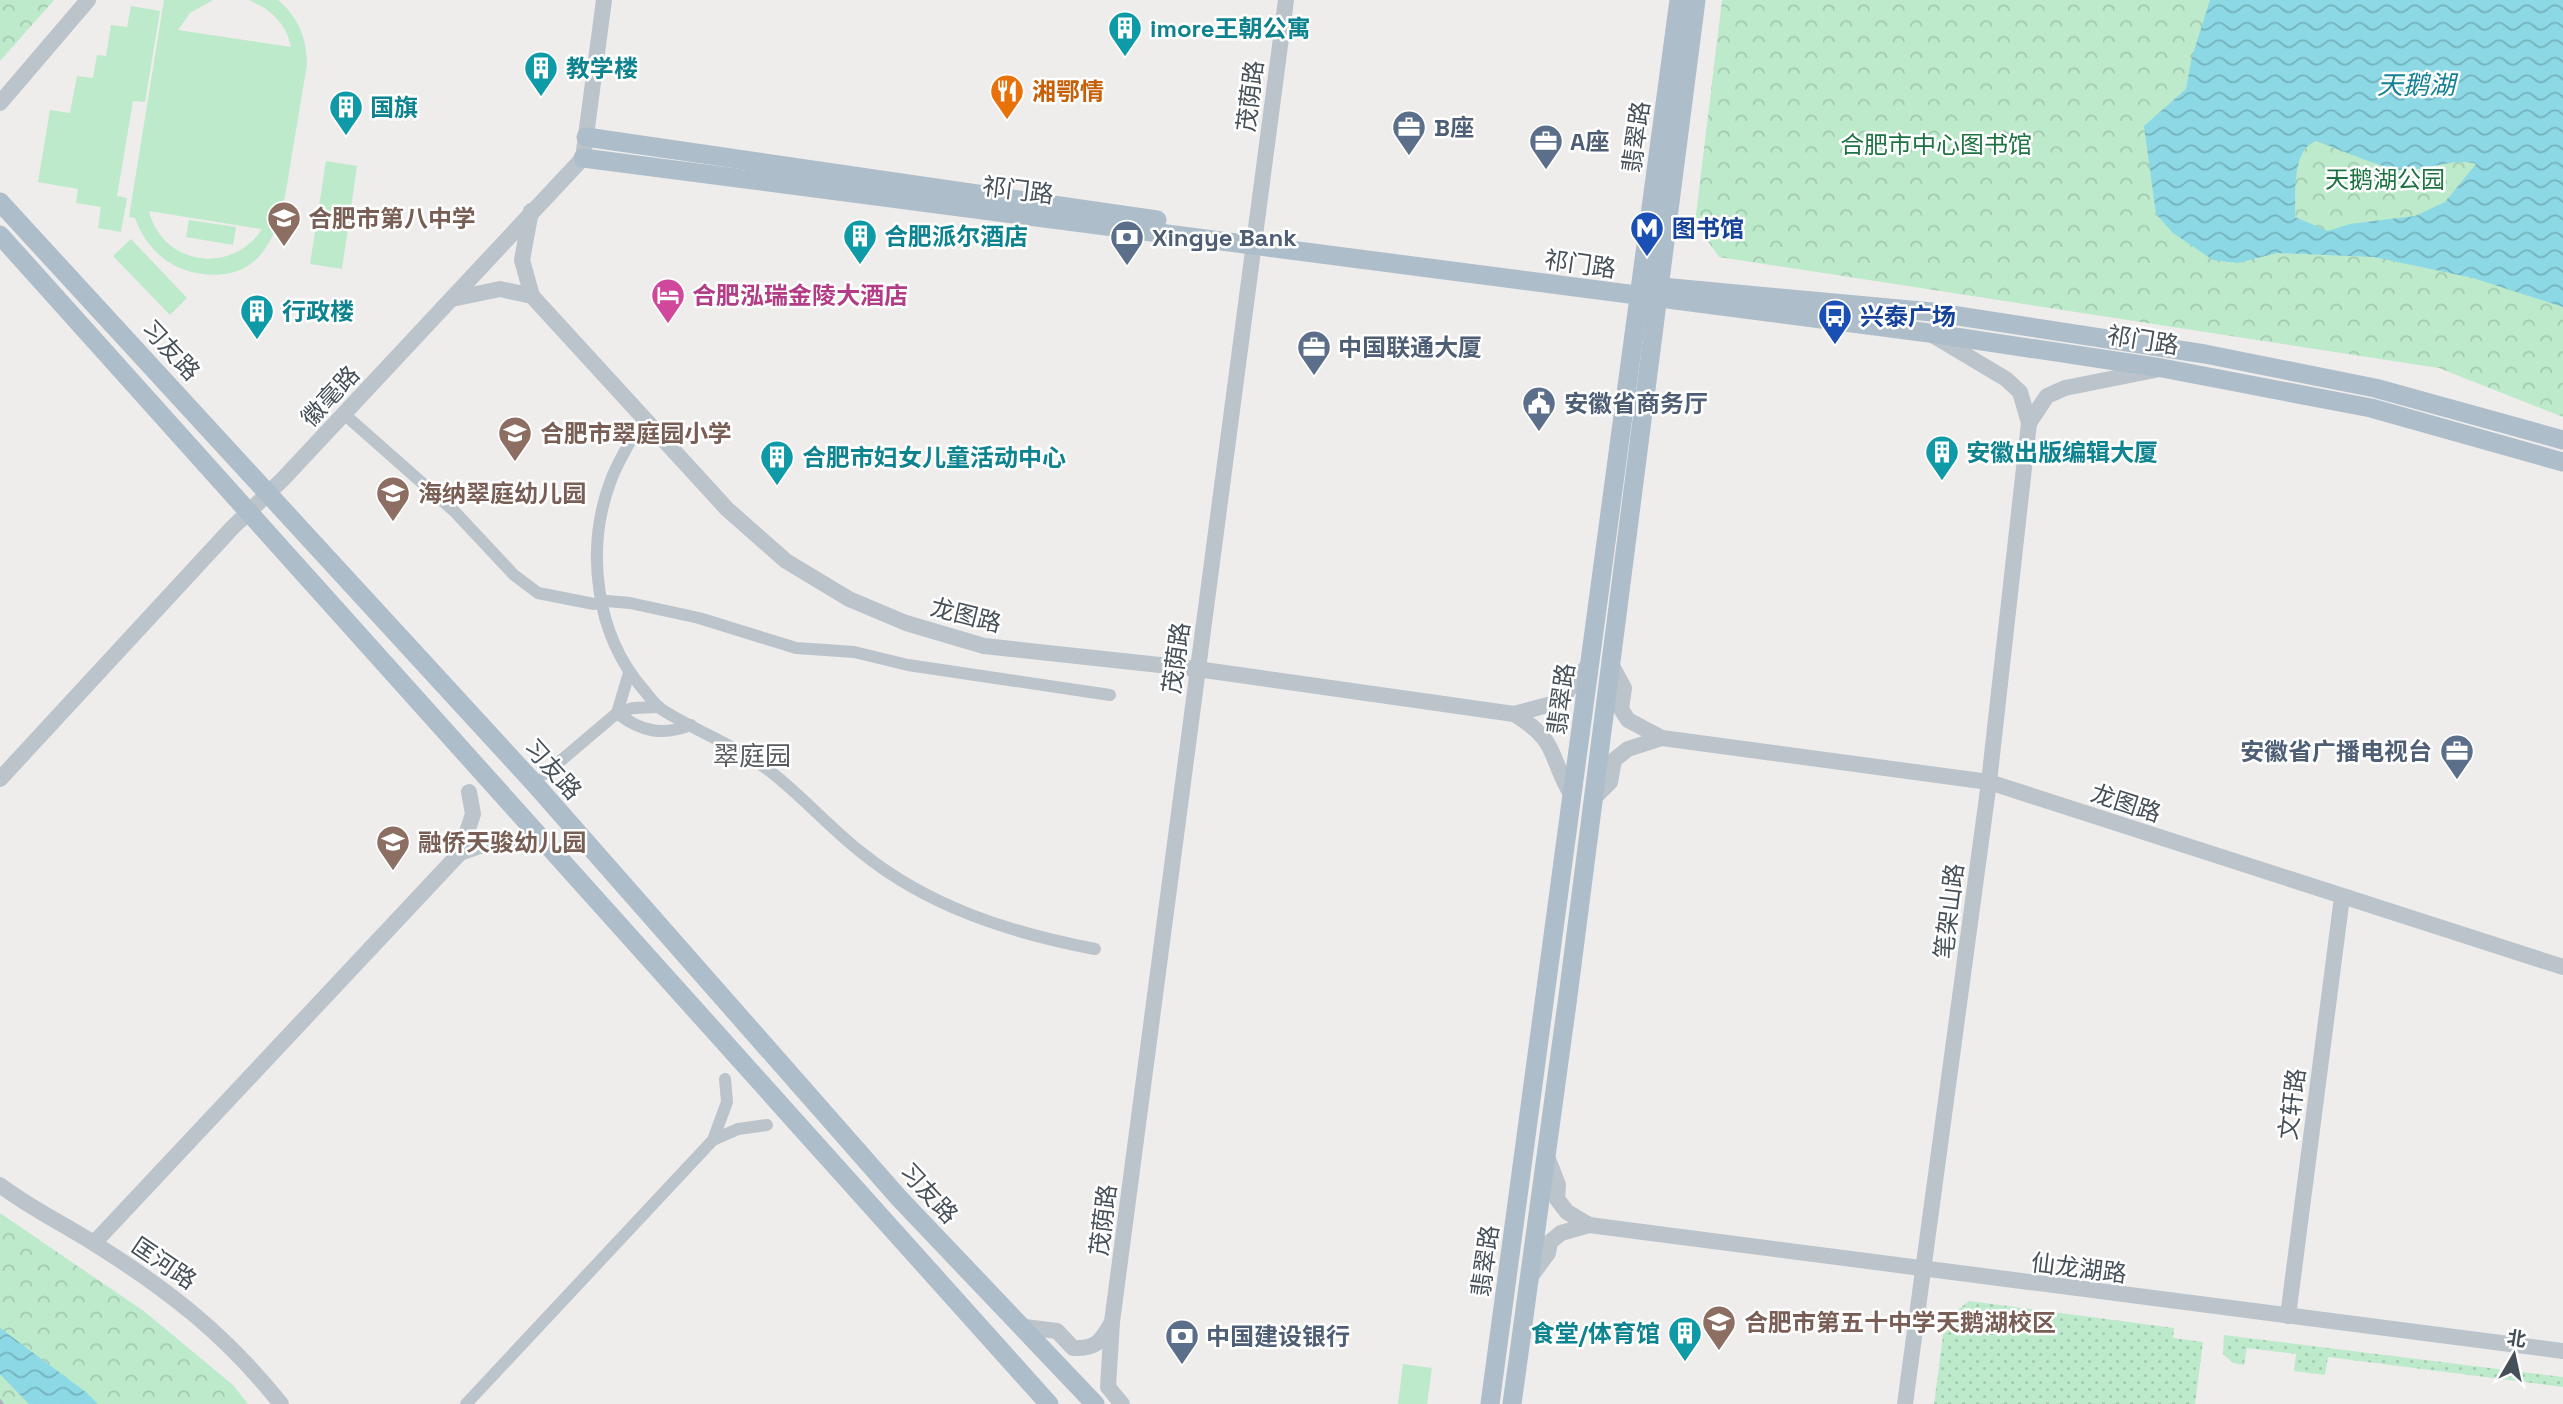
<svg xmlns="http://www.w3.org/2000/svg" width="2563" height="1404" viewBox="0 0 2563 1404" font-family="'Space Grotesk','Noto Sans SC',sans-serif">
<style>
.grass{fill:url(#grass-dots)}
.park{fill:url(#park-crowns)}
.pitch{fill:#bceacb;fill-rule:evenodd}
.water{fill:url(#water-waves);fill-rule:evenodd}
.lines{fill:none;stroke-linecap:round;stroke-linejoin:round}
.minor{stroke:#bbc4cb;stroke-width:12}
.tertiary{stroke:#bbc4cb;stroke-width:16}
.primary{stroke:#adbdc9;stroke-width:19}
.rail{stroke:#afb2b6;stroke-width:3.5}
.labels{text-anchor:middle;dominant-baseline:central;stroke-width:5;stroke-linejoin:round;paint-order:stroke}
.culture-label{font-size:24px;font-weight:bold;fill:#0d838f;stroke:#fff;text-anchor:start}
.food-label{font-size:24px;font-weight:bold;fill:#c56008;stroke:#fff;text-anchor:start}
.street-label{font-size:24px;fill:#465058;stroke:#fff}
.service-label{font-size:24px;font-weight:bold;fill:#4e5e75;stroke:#fff;text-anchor:start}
.park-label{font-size:24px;fill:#1d7342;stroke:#fff}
.education-label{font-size:24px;font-weight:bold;fill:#785e54;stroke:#fff;text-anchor:start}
.transit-label{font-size:24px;font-weight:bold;fill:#164399;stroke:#fff;text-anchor:start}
.hotel-label{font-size:24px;font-weight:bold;fill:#b23c85;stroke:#fff;text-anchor:start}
.water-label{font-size:26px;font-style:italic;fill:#168194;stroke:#fff}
.neighbourhood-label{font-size:26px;fill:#595d60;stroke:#fff}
</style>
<defs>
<pattern id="grass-dots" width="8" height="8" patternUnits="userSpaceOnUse" patternTransform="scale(1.75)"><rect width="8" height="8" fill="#bceacb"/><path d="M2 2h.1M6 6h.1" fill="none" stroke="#a3cab0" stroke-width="1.8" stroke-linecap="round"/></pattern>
<pattern id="park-crowns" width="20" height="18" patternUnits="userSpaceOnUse" patternTransform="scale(1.75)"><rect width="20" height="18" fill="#bceacb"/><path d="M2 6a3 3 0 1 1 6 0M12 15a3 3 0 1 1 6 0" fill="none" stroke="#a3cab0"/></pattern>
<pattern id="water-waves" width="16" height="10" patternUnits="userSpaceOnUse" patternTransform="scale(1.75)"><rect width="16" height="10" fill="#8cd8e5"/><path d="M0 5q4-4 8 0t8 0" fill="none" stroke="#74b2bc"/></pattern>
</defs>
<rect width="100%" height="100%" fill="#efecec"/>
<!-- grass -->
<g class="grass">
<path d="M1969,1301L2174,1328L2173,1338L2203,1342L2195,1404H1934L1945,1320Z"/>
<path d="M2224,1335L2563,1377V1387L2328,1357L2325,1375L2294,1371L2296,1354L2247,1348L2244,1365L2233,1363L2223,1354Z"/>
</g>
<!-- park -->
<g class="park">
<path d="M0,0H54L0,61Z"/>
<path d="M1722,0H2563V417L2439,368L1719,257L1695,223Z"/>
<path d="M0,1213L145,1312L233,1385L248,1404H0Z"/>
</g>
<!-- pitch -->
<g class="pitch">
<path d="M164,0H213L190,13L178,30L291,47C287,24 270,8 248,0H278C298,17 307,38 307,64C302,94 297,124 292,154C283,210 276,287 196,273C166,267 145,246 135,218L129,217ZM149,211L261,229H262C232,276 162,265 149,211Z"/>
<path d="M131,6L160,11L145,102L133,101L117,196L127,198L121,232L98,228L101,207L76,203L78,189L38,182L50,110L70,113L77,76L93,78L97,55L106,56L111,25L127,27Z"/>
<path d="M326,161L357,166L342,269L310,264Z"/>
<path d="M189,220L236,227L233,245L186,237Z"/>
<path d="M131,239L187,298L170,315L113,256Z"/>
<path d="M1403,1364L1432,1368L1427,1404H1398Z"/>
</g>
<!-- water -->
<g class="water">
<path d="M2210,0H2563V307L2473,278L2374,257L2277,253L2238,263L2213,260L2173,233L2156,214L2144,126L2186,89L2192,57ZM2316,141C2336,148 2382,168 2400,170C2425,172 2453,157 2476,164L2445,202L2415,216L2350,224L2328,231L2295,217C2296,195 2291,150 2316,141Z"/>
<path d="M0,1328L87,1393L98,1404H29L0,1374Z"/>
</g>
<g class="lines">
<!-- minor -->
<g class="minor">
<path d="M344,414L454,511L514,575L538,593L594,604L607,601L630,603L699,618L796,648L854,652L908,665L1110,695"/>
<path d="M643,419C632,439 619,459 611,480C585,548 595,634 643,689C649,696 654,704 661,709C697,732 737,746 771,772C803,797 830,828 862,853C929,907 1011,933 1095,949"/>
<path d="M629,673L617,713C641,732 663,736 691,725"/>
<path d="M545,774L617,713L633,708L659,707"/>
<path d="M725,1079L727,1102L713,1140L738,1129L767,1125"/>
<path d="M466,1404L713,1140"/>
</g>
<!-- tertiary -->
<g class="tertiary">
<path d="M0,103L88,0"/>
<path d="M532,296L727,509L786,561L849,599L906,623L984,646L1197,669L1514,714"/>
<path d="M452,299L500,289L532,296L522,260L531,211"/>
<path d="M1934,336L2006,379L2020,392L2029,423L2047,396L2065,388L2155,370"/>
<path d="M1662,738L1989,782L2563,967"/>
<path d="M0,779L232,528L283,479L583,158L604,0"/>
<path d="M469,792L473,814L460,853L494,841L517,844"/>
<path d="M1572,796C1548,756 1560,742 1514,714L1559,702L1589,664"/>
<path d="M1594,798L1610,782L1614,760L1628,749L1662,738L1628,720L1621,709L1624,688L1611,664"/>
<path d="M0,1185C30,1208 64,1224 95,1244C170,1291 226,1335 281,1404"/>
<path d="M1589,1225L2563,1351"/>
<path d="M94,1243L460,853"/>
<path d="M1529,1279L1548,1253L1550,1242L1561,1233L1589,1225L1567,1212L1557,1199L1558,1185L1546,1154"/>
<path d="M2288,1316L2342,897"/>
<path d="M1112,1322L1286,0"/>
<path d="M1025,1327L1057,1331L1073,1348C1097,1349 1101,1341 1112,1322L1108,1387L1122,1404"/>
<path d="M1905,1404L1989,782L2029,423"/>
</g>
<!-- primary -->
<g class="primary">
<path d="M586,137L1157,220"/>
<path d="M583,158L1929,333L2162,368L2371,408L2563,462"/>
<path d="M0,202L534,783L899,1198L1095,1404"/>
<path d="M0,235L1049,1404"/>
<path d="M1662,287L1932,312L2205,354L2375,388L2563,440"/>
<path d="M1490,1404L1679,0"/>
<path d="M1512,1404L1568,996L1696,0"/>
</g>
<!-- rail -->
<path class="rail" d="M0,1401L2,1404"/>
</g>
<!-- icons -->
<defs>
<g id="building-pin" transform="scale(1.75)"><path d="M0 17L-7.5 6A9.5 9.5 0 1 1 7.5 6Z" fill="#0f9aa8" stroke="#fff"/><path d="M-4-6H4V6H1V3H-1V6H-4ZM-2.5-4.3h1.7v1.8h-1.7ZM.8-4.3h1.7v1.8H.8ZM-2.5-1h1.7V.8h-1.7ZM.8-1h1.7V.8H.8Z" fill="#fff"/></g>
<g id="restaurant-pin" transform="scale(1.75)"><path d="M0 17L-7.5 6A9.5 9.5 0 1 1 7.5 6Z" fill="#e8710a" stroke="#fff"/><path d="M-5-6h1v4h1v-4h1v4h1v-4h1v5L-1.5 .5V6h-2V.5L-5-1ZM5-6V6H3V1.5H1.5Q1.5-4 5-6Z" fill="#fff"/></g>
<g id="office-pin" transform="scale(1.75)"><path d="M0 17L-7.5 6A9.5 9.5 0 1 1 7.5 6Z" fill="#5c6f8a" stroke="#fff"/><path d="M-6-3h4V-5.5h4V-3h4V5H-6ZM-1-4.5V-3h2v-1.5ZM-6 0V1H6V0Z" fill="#fff"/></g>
<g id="school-pin" transform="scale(1.75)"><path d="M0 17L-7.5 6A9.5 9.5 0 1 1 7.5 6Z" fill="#8d6e63" stroke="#fff"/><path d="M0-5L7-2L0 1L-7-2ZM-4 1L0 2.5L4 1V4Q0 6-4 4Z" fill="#fff"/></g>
<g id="metro-pin" transform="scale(1.75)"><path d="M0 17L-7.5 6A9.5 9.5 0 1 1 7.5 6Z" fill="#1a4fb4" stroke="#fff"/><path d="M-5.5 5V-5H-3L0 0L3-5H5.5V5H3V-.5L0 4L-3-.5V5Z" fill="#fff"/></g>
<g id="bank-pin" transform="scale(1.75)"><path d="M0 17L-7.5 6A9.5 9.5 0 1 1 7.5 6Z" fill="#5c6f8a" stroke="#fff"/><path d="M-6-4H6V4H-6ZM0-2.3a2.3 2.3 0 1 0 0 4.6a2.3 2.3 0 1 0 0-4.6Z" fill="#fff"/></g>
<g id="hotel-pin" transform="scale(1.75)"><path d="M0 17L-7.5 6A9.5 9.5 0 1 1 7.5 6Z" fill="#d1479c" stroke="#fff"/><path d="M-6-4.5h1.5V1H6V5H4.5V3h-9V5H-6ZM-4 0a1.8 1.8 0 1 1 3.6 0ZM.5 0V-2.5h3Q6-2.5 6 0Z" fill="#fff"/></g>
<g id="bus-pin" transform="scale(1.75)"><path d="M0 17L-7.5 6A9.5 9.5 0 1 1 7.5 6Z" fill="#1a4fb4" stroke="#fff"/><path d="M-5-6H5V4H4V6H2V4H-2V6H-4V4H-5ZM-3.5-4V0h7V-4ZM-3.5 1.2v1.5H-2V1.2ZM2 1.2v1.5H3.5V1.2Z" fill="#fff"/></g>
<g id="civic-pin" transform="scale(1.75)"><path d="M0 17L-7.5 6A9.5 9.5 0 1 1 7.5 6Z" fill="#5c6f8a" stroke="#fff"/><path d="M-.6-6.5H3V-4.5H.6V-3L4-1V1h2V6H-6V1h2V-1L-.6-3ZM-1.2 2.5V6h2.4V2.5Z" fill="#fff"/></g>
</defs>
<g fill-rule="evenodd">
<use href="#building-pin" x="1125" y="28"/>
<use href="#building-pin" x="541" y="68"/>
<use href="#restaurant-pin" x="1007" y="91"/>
<use href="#building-pin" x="346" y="107"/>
<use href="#office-pin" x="1409" y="127"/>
<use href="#office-pin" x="1546" y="141"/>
<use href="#school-pin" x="284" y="218"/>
<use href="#metro-pin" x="1647" y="228"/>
<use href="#building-pin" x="860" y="236"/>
<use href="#bank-pin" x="1127" y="237"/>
<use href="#hotel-pin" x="668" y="295"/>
<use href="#building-pin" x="257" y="311"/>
<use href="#bus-pin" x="1835" y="316"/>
<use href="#office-pin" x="1314" y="347"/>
<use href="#civic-pin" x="1539" y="403"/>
<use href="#school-pin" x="515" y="433"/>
<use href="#building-pin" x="1942" y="452"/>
<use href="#building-pin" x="777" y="457"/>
<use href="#school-pin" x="393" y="493"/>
<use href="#office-pin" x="2457" y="751"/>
<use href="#school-pin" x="393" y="842"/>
<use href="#school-pin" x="1719" y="1322"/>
<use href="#building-pin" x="1685" y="1333"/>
<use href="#bank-pin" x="1182" y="1336"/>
</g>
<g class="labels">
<!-- culture labels -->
<g class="culture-label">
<text x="1150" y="28">imore王朝公寓</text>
<text x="566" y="68">教学楼</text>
<text x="370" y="107">国旗</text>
<text x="884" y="236">合肥派尔酒店</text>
<text x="282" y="311">行政楼</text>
<text x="1966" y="452">安徽出版编辑大厦</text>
<text x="802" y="457">合肥市妇女儿童活动中心</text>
<text x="1660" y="1333" text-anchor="end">食堂/体育馆</text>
</g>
<!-- food labels -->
<g class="food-label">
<text x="1032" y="91">湘鄂情</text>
</g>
<!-- street labels -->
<g class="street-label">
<text transform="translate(1250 96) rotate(-83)">茂荫路</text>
<text transform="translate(1636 137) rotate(-82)">翡翠路</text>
<text transform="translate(1018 190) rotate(7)">祁门路</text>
<text transform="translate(1580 264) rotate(8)">祁门路</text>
<text transform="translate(2143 340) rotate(9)">祁门路</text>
<text transform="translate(171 350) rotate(47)">习友路</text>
<text transform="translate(330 396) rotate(-47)">徽毫路</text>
<text transform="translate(966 615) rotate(14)">龙图路</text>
<text transform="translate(1176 658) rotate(-82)">茂荫路</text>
<text transform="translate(1561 699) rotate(-82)">翡翠路</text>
<text transform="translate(553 769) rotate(48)">习友路</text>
<text transform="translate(2126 803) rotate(18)">龙图路</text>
<text transform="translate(1949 911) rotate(-83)">笔架山路</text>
<text transform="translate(2292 1104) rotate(-83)">文轩路</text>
<text transform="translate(929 1193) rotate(47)">习友路</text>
<text transform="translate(1103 1220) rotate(-83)">茂荫路</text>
<text transform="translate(1485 1261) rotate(-82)">翡翠路</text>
<text transform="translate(164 1263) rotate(34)">匡河路</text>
<text transform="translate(2079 1268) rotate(7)">仙龙湖路</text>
</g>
<!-- service labels -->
<g class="service-label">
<text x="1434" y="127">B座</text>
<text x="1570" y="141">A座</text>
<text x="1152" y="237">Xingye Bank</text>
<text x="1338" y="347">中国联通大厦</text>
<text x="1564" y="403">安徽省商务厅</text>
<text x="2432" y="751" text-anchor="end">安徽省广播电视台</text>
<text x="1206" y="1336">中国建设银行</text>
</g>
<!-- park labels -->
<g class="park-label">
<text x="1936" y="144">合肥市中心图书馆</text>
<text x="2385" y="179">天鹅湖公园</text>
</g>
<!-- education labels -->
<g class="education-label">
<text x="308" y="218">合肥市第八中学</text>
<text x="540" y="433">合肥市翠庭园小学</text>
<text x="418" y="493">海纳翠庭幼儿园</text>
<text x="418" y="842">融侨天骏幼儿园</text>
<text x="1744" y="1322">合肥市第五十中学天鹅湖校区</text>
</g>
<!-- transit labels -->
<g class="transit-label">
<text x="1672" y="228">图书馆</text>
<text x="1860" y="316">兴泰广场</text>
</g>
<!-- hotel labels -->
<g class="hotel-label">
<text x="692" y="295">合肥泓瑞金陵大酒店</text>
</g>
<!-- water labels -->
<g class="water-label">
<text x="2416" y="85">天鹅湖</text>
</g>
<!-- neighbourhood labels -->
<g class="neighbourhood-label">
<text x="752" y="756">翠庭园</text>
</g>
</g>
<!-- north arrow -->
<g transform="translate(2514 1355) rotate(9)" stroke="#ffffff" stroke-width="5" paint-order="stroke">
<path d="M0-5L12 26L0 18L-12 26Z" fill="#465058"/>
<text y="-10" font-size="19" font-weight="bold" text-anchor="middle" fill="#465058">北</text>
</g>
</svg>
